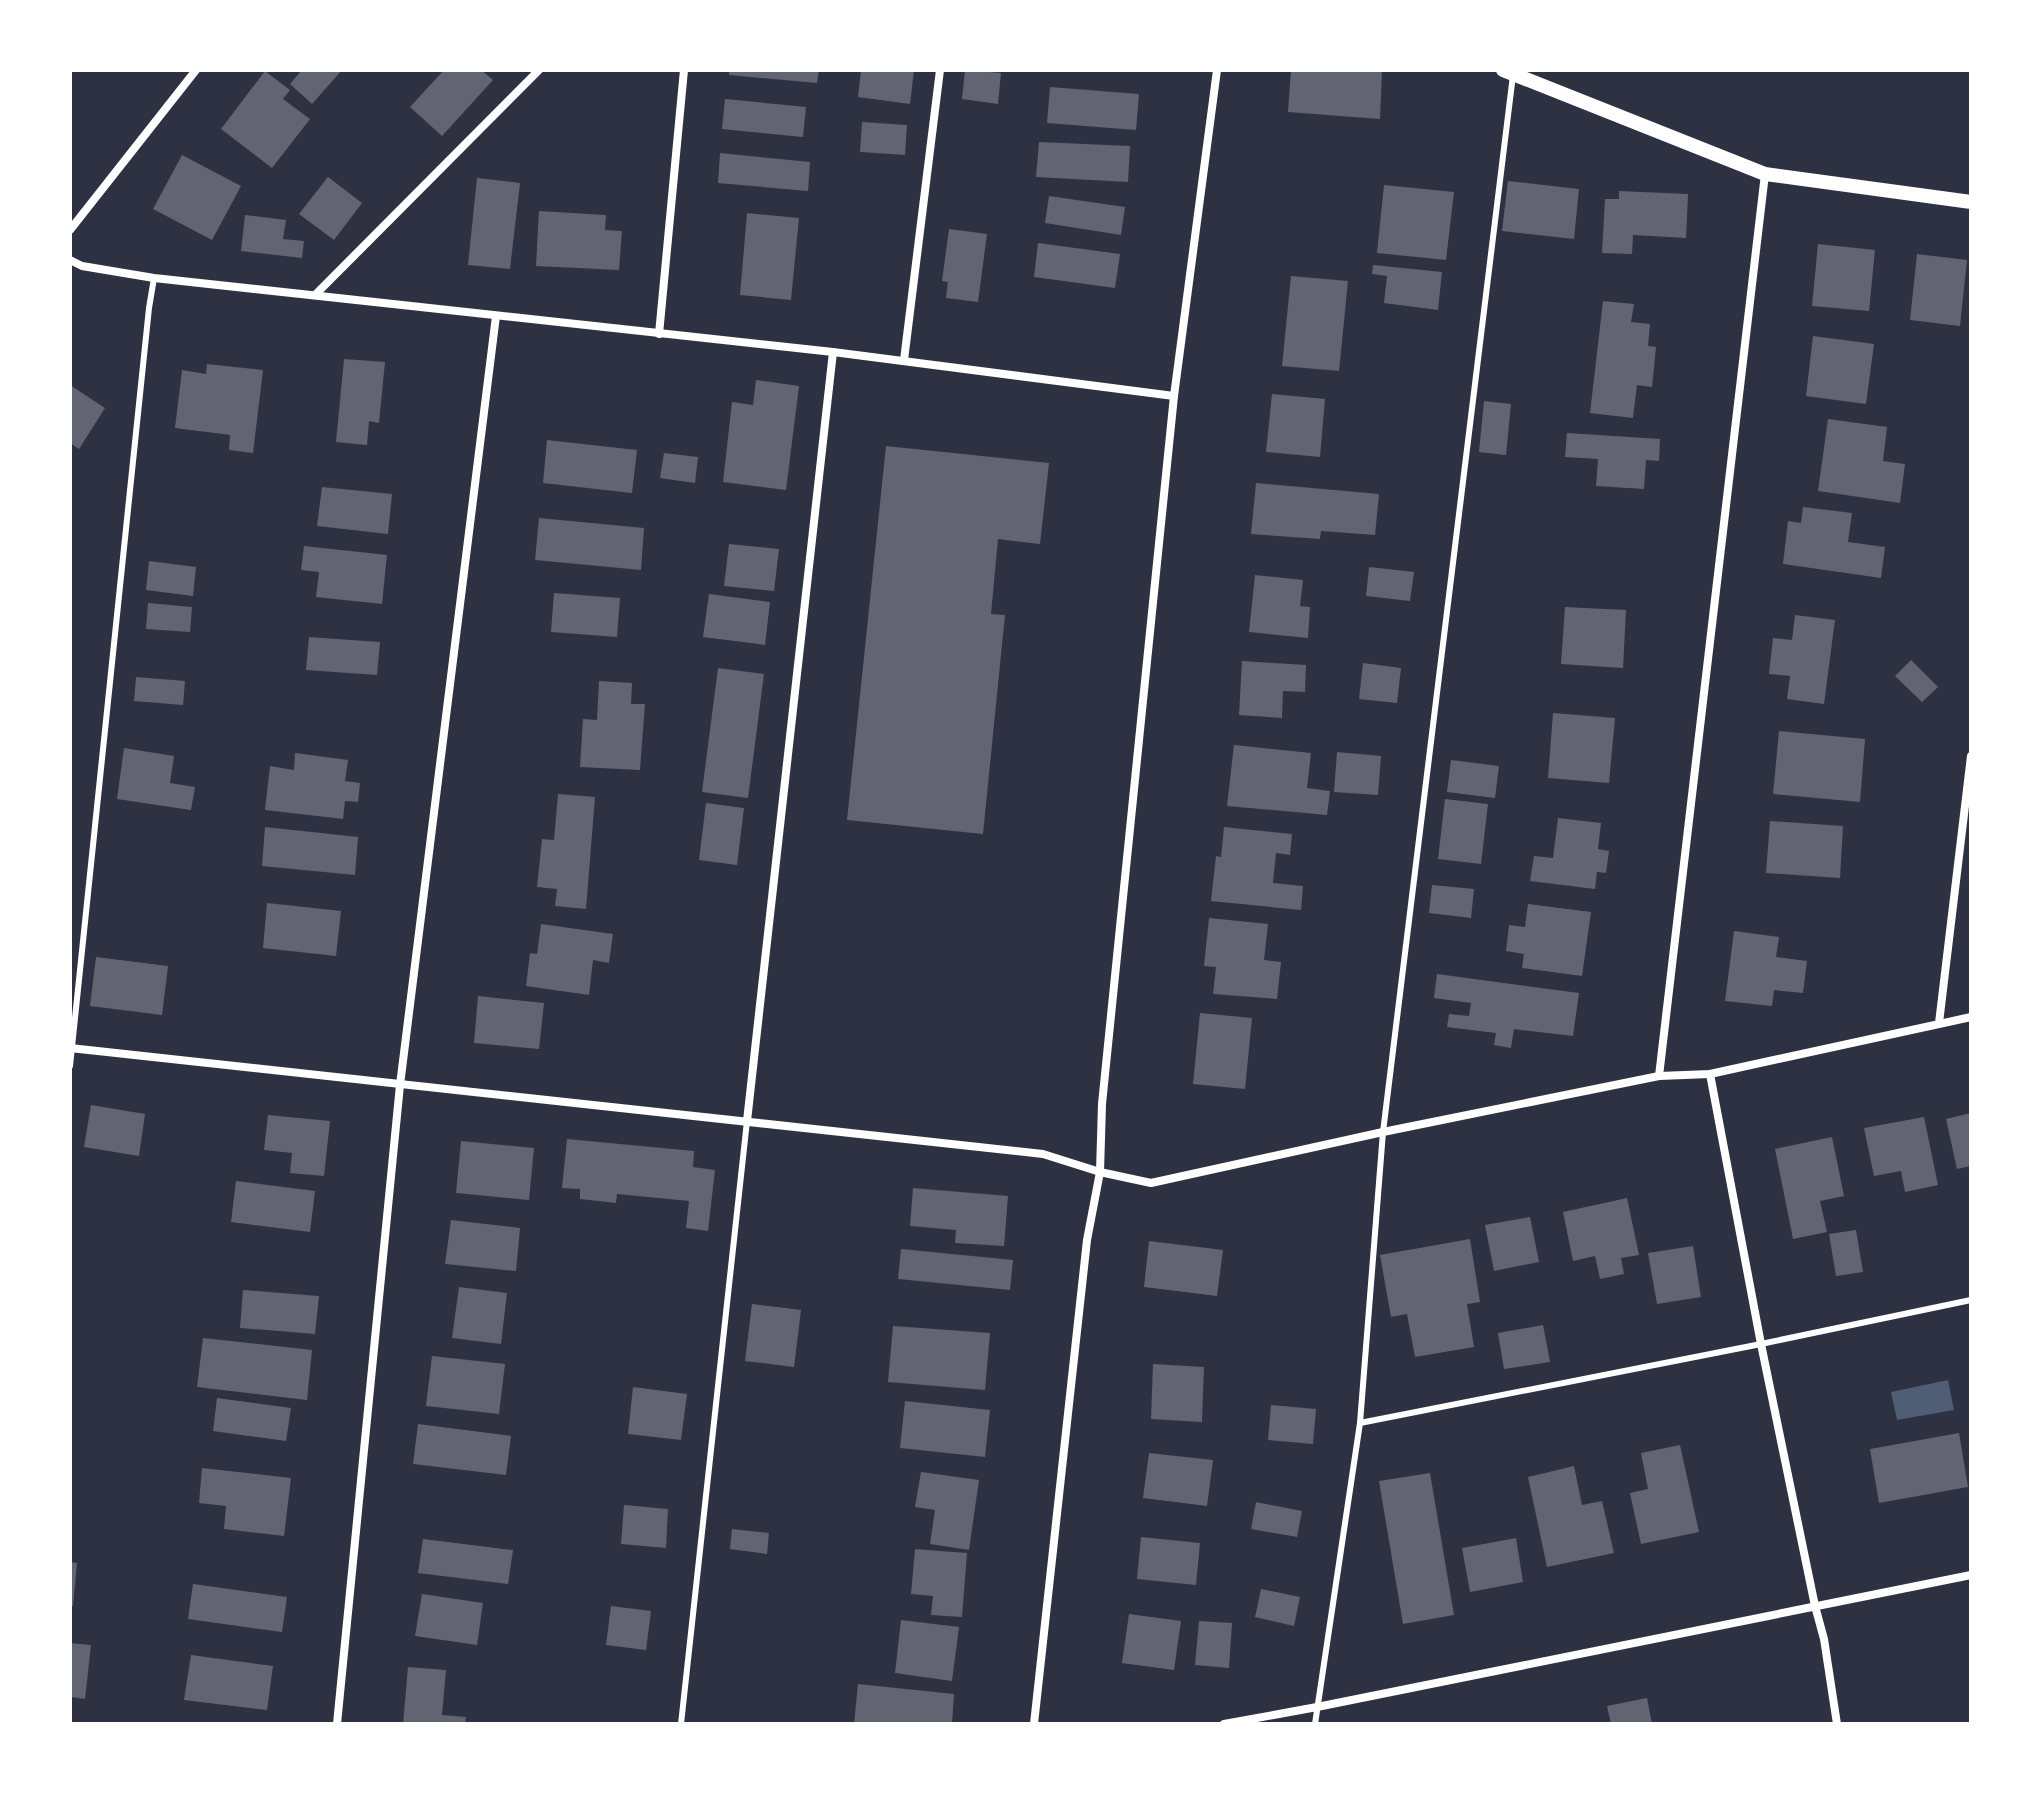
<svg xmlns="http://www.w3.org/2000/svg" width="2041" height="1794" viewBox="0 0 2041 1794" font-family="'Roboto Condensed',sans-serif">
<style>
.water{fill:#4f5d75}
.building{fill:#626471}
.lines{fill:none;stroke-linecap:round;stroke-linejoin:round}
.service{stroke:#fff;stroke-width:6}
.minor{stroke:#fff;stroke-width:8}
.tertiary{stroke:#fff;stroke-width:14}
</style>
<rect width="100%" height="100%" fill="#2d3142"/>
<!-- water -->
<path class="water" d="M1948,1380L1954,1410L1897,1420L1891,1392Z"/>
<!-- building -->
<g class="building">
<path d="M302,70H342L312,104L290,84Z"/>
<path d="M444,70H481L493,80L442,136L410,107Z"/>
<path d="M729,70H819L817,83L729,75Z"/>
<path d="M861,70H914L910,104L858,97Z"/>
<path d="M965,70L1001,73L998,104L962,99Z"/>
<path d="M1291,70H1382L1380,119L1288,112Z"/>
<path d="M265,71L290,90L283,99L310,119L272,168L221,129Z"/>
<path d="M1050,87L1139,94L1136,130L1047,123Z"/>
<path d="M725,99L806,107L803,137L722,129Z"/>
<path d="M862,122L907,125L905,155L860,152Z"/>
<path d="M1039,142L1130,146L1128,182L1036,177Z"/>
<path d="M720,153L810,162L808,191L718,183Z"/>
<path d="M182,155L241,186L212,240L153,209Z"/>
<path d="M328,177L362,203L334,240L299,214Z"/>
<path d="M477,178L520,183L510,269L468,265Z"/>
<path d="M1508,181L1579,189L1574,239L1502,231Z"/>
<path d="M1384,185L1454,192L1446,260L1377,253Z"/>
<path d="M1619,191L1688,194L1686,238L1633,235L1632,254L1602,253L1605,199H1619Z"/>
<path d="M1049,196L1125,207L1121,235L1045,223Z"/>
<path d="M539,211L606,215L605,230L622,231L619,270L536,266Z"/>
<path d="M747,213L799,218L791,300L740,295Z"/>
<path d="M245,215L286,220L283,239L304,241L302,258L241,251Z"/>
<path d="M949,229L987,234L978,302L946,298L948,282L942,281Z"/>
<path d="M1038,243L1120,254L1115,288L1034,277Z"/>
<path d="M1818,244L1875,250L1869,311L1812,306Z"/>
<path d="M1917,254L1967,260L1960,326L1910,320Z"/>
<path d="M1373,265L1442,272L1438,310L1384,303L1387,276L1372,274Z"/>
<path d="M1291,276L1348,281L1339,371L1282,366Z"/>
<path d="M1603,301L1634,304L1631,322L1650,324L1648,346L1656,347L1652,387L1637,385L1633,418L1590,413Z"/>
<path d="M1813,336L1874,344L1866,404L1806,396Z"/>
<path d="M344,359L385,362L379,423L369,421L367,445L336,442Z"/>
<path d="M207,364L263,370L253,453L229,450L230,435L175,428L182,370L206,374Z"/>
<path d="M756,380L799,386L786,490L723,482L732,402L753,405Z"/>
<path d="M70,385L105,408L79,449L70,443Z"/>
<path d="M1272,394L1325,399L1320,457L1266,452Z"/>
<path d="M1484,401L1511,404L1506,455L1479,452Z"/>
<path d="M1828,419L1887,427L1883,461L1905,464L1900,503L1818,491Z"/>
<path d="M1567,433L1660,439L1659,461L1646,460L1644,489L1596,486L1598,459L1565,457Z"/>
<path d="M547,440L637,450L632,493L543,483Z"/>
<path d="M886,446L1049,463L1040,544L998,539L991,614L1005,615L983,834L847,820Z"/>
<path d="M664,453L698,457L695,483L660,478Z"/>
<path d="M1256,483L1379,494L1375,535L1321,531L1320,539L1251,534Z"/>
<path d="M322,487L392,494L388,534L317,526Z"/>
<path d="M1803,507L1852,513L1848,542L1885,547L1881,578L1783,564L1788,521L1801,523Z"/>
<path d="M539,518L644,528L641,570L535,560Z"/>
<path d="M729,544L779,549L774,591L724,586Z"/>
<path d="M304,546L387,555L382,604L316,597L319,572L301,570Z"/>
<path d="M149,561L196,567L193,596L146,590Z"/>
<path d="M1369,567L1414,572L1410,601L1366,596Z"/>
<path d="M1255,575L1303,580L1300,606L1310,607L1308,638L1249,632Z"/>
<path d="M554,593L620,598L617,637L551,632Z"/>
<path d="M709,594L770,602L765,645L703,637Z"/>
<path d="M148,603L192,607L190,632L146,629Z"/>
<path d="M1565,607L1626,610L1623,668L1561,664Z"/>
<path d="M1795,615L1835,620L1824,704L1787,699L1790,676L1769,674L1773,638L1792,640Z"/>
<path d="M309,637L380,642L377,675L306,670Z"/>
<path d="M1911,660L1938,687L1922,702L1895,676Z"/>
<path d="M1242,661L1306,665L1305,692L1283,691L1282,718L1239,715Z"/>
<path d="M1363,663L1401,668L1397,703L1359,699Z"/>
<path d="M718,668L764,674L748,798L702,792Z"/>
<path d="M136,677L185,681L183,705L134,701Z"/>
<path d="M599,681L632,683L631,704H645L640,770L580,767L583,719L597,720Z"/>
<path d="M1553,713L1615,718L1609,783L1548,778Z"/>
<path d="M1779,731L1865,739L1860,802L1773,794Z"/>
<path d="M1234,745L1311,753L1307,788L1330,791L1327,815L1227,806Z"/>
<path d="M124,748L174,756L170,783L195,787L191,810L117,799Z"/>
<path d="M1337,752L1381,756L1378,795L1334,792Z"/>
<path d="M295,753L348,760L345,781L360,783L358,802L345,801L343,819L265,810L270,766L294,770Z"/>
<path d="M1451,760L1499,766L1495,798L1447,792Z"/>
<path d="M558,794L595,797L586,909L555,906L557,889L537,887L542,839L554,840Z"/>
<path d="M1445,799L1488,804L1481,864L1438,859Z"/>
<path d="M706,803L744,808L737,865L699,860Z"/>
<path d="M1558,818L1601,823L1598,849L1609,851L1606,873L1597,872L1595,889L1530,881L1534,856L1553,858Z"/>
<path d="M1770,821L1843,826L1840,878L1766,873Z"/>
<path d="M265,827L358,837L355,875L262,866Z"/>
<path d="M1224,827L1292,834L1290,855L1276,853L1273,883L1303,886L1301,910L1211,901L1216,856L1221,857Z"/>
<path d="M1432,885L1474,889L1471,918L1429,913Z"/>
<path d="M267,903L341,911L336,956L263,948Z"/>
<path d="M1528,904L1591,912L1582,976L1522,968L1524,954L1506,951L1509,925L1525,927Z"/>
<path d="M1209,918L1268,924L1264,960L1281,962L1277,999L1213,994L1216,967L1204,966Z"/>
<path d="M541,924L613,934L609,963L593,960L589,995L526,986L530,953L537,954Z"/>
<path d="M1734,931L1779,937L1776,957L1807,961L1803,993L1774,990L1772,1006L1725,1001Z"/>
<path d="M96,957L168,966L162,1015L90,1006Z"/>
<path d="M1437,974L1579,993L1573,1036L1514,1029L1511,1048L1494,1045L1496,1033L1447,1027L1449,1014L1469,1016L1471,1003L1434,998Z"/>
<path d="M478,996L544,1003L539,1049L474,1043Z"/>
<path d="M1200,1013L1252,1018L1245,1089L1193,1084Z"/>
<path d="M91,1105L145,1114L139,1156L84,1147Z"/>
<path d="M1971,1113V1166L1957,1169L1946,1119Z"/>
<path d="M268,1115L330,1121L324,1176L290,1173L292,1153L264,1150Z"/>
<path d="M1924,1117L1938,1185L1905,1192L1901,1171L1874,1176L1864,1128Z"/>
<path d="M1832,1137L1844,1196L1820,1201L1827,1232L1793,1239L1775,1149Z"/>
<path d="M567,1139L694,1151L693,1167L715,1170L708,1231L686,1228L689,1201L617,1194L616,1203L580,1199V1189L562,1188Z"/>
<path d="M461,1141L534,1148L529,1200L456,1193Z"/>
<path d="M236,1181L315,1191L310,1232L231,1222Z"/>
<path d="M913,1188L1008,1196L1004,1246L955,1243L956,1230L910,1226Z"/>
<path d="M1627,1198L1639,1255L1621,1258L1624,1274L1600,1279L1595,1256L1573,1261L1563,1212Z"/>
<path d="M1530,1217L1539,1262L1494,1271L1485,1225Z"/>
<path d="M451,1220L520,1228L516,1271L445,1264Z"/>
<path d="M1856,1230L1863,1272L1836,1276L1829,1234Z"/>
<path d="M1470,1239L1480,1302L1467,1304L1474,1347L1415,1357L1407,1314L1391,1317L1380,1255Z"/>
<path d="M1149,1241L1223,1250L1217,1296L1144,1287Z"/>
<path d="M1693,1246L1701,1297L1657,1304L1648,1253Z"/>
<path d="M901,1249L1013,1260L1010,1290L898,1279Z"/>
<path d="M459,1287L507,1293L501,1344L452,1338Z"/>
<path d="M243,1290L319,1296L315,1334L240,1328Z"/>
<path d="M752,1304L801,1310L794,1367L745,1361Z"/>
<path d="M1543,1325L1550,1362L1504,1369L1498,1333Z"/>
<path d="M893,1326L990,1333L985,1390L888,1382Z"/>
<path d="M203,1338L312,1350L307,1400L197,1387Z"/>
<path d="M432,1356L505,1364L499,1414L426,1406Z"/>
<path d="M1153,1364L1204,1367L1202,1422L1151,1419Z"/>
<path d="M633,1387L687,1394L681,1440L628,1434Z"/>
<path d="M217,1398L291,1408L286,1441L213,1431Z"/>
<path d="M905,1401L990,1410L985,1457L900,1448Z"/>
<path d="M1271,1405L1316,1409L1313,1444L1268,1440Z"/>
<path d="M418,1424L511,1436L506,1475L413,1464Z"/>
<path d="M1959,1433L1968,1487L1879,1503L1870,1449Z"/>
<path d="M1680,1445L1699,1532L1641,1544L1630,1493L1648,1489L1641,1453Z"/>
<path d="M1149,1453L1213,1460L1207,1506L1143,1498Z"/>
<path d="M1574,1466L1582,1505L1602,1501L1614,1553L1547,1567L1528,1477Z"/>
<path d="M202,1468L291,1478L284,1536L224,1529L226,1506L199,1503Z"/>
<path d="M921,1472L979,1480L969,1550L930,1544L935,1510L915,1507Z"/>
<path d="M1430,1473L1454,1615L1403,1624L1379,1481Z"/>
<path d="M1256,1502L1302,1511L1297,1537L1251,1529Z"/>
<path d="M624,1505L668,1509L666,1548L621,1544Z"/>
<path d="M732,1529L769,1533L767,1554L730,1549Z"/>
<path d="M1141,1537L1200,1543L1196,1585L1137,1579Z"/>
<path d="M1516,1538L1523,1582L1470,1592L1462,1548Z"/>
<path d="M423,1539L513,1550L508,1584L418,1573Z"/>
<path d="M915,1549L967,1553L962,1617L931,1615L933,1596L911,1594Z"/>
<path d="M70,1562L77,1563L73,1606H70Z"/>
<path d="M193,1584L287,1597L282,1632L188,1619Z"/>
<path d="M1261,1589L1300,1597L1294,1626L1255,1617Z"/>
<path d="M422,1594L483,1603L477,1645L415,1636Z"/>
<path d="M611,1606L651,1611L646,1650L606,1645Z"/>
<path d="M1129,1614L1181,1621L1174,1670L1122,1663Z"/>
<path d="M901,1620L959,1627L952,1681L895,1673Z"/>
<path d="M1199,1621L1232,1623L1229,1668L1195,1665Z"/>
<path d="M70,1643L91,1645L85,1699L70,1697Z"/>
<path d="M191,1655L273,1666L267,1710L184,1700Z"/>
<path d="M408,1667L446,1670L442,1715L466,1717L465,1724H403Z"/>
<path d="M858,1684L954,1694L952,1724H854Z"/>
<path d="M1647,1698L1652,1724H1611L1607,1706Z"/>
</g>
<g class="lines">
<!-- service -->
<g class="service">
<path d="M70,1066L149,308L154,278"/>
<path d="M1360,1423L1761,1344L1971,1300"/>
<path d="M681,1724L747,1121"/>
<path d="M1315,1724L1360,1423L1383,1132L1513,75"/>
</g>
<!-- minor -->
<g class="minor">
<path d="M70,230L196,70"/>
<path d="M70,260L82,266L154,278L833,352L1174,396"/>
<path d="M315,295L539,70"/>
<path d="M659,334L684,70"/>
<path d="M904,360L940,70"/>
<path d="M1939,1023L1971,756"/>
<path d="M70,1048L1043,1154L1100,1172L1151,1183L1383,1132L1659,1076L1710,1074L1971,1017"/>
<path d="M1710,1074L1761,1344L1815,1606L1824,1639L1837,1724"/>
<path d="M1659,1076L1765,174"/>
<path d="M747,1121L833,352"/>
<path d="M337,1724L400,1085L496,316"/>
<path d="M1034,1724L1087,1240L1100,1172L1102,1104L1174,396L1217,70"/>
<path d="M1224,1724L1317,1707L1971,1575"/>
</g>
<!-- tertiary -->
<path class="tertiary" d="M1503,70L1765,174L1971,202"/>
</g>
<!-- border -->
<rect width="2041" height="1794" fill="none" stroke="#ffffff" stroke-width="144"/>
</svg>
